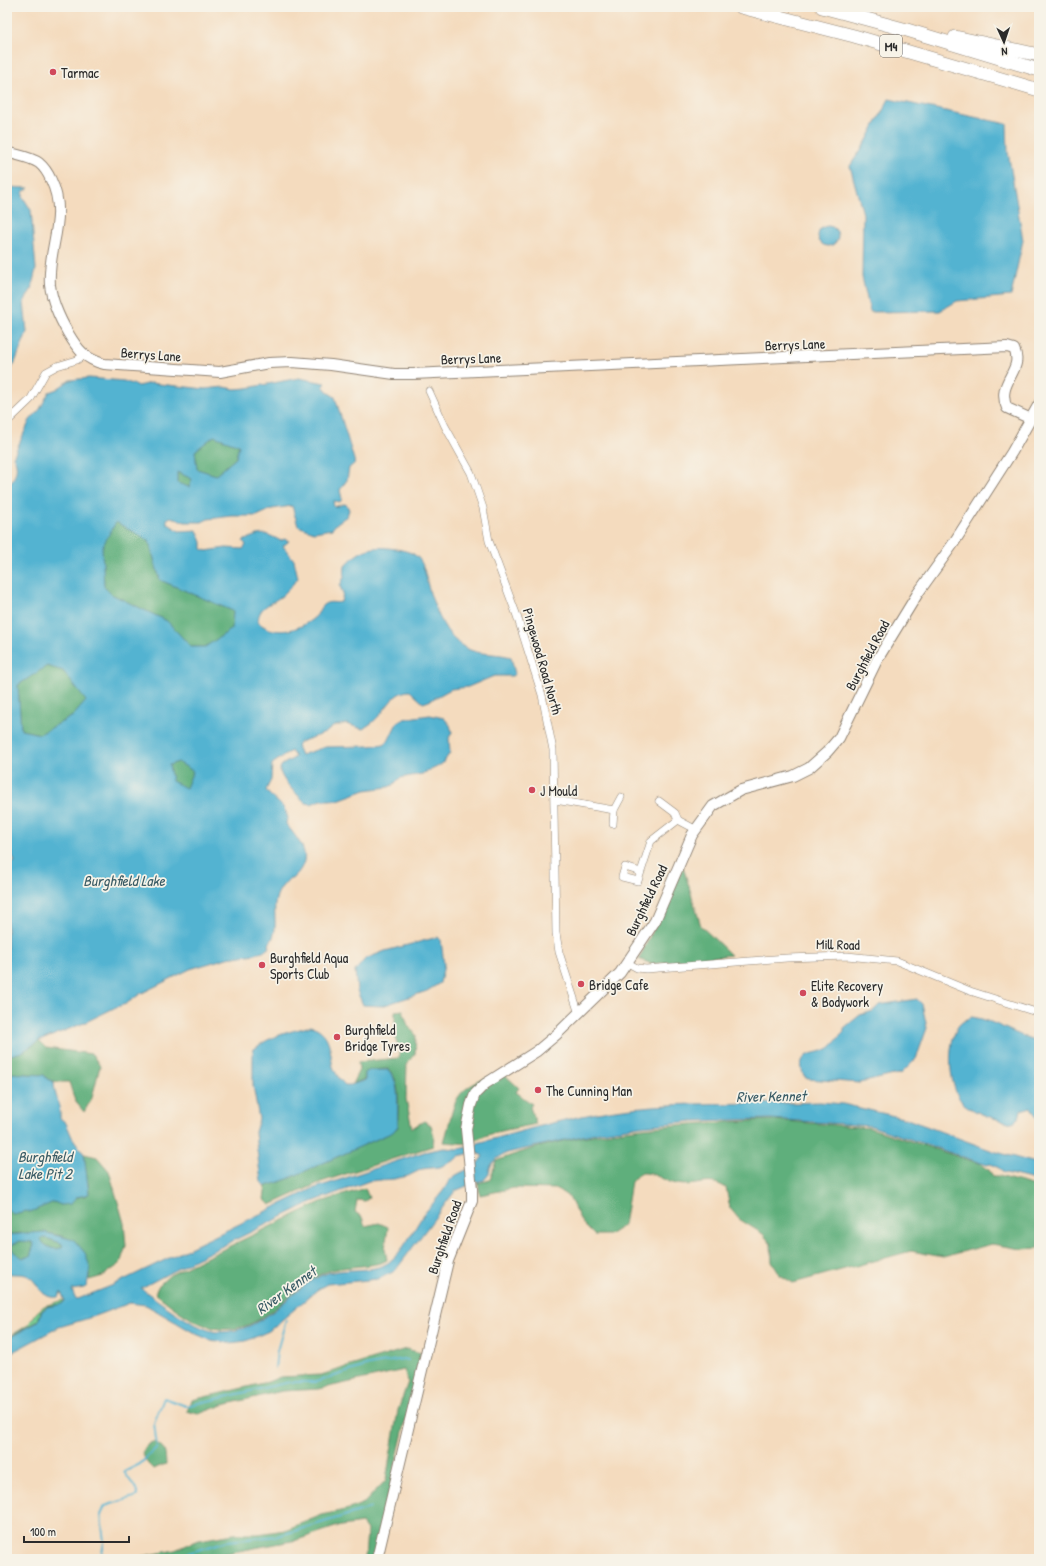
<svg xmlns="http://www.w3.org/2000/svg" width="1046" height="1566" viewBox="0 0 1046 1566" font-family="'Patrick Hand',sans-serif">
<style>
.green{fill:#74cb91;stroke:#507b5e}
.forest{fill:#5faf7b;stroke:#456d53}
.water{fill:#52b3d1;stroke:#3e6f7e;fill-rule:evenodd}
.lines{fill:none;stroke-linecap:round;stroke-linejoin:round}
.stream{stroke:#52b3d1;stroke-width:2}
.street-casing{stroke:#908374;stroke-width:8}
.secondary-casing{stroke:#908374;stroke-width:12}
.highway-casing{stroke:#908374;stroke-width:14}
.street{stroke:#fff;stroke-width:7}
.secondary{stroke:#fff;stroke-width:10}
.highway{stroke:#fff;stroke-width:13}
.poi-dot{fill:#d1495b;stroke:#f7f3e8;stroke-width:1.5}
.labels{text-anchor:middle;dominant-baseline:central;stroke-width:3.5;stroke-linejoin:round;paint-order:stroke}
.shield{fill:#f7f3e8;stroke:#686764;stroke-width:1}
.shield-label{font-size:13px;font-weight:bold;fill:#2b2b2b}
.poi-label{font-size:14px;fill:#2b2b2b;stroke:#f7f3e8;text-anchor:start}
.street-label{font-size:14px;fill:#2b2b2b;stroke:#f7f3e8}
.water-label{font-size:15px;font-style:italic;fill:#395b65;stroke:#f7f3e8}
</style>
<rect width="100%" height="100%" fill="#f7f3e8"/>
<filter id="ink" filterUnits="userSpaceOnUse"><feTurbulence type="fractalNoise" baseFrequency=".025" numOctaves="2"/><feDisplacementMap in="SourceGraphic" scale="8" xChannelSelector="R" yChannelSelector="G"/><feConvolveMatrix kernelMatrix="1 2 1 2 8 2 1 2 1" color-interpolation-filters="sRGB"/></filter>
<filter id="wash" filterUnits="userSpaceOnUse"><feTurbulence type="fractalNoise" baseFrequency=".012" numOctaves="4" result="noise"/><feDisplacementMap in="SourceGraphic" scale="16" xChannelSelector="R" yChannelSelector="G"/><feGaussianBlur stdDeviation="0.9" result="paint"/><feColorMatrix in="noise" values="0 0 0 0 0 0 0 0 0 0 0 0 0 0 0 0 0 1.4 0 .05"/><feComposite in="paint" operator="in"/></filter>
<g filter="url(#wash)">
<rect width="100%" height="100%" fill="#f4dbbe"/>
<!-- green -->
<path class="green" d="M64,1300L62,1304L47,1306L41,1311L38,1321L7,1338L28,1325L37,1312L44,1306Z"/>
<!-- forest -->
<g class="forest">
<path d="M214,436L239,445L236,458L216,475L197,469L195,451Z"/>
<path d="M177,472L192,479L189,487L177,483Z"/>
<path d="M116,522L149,541L160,580L233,611L232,629L205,647H191L167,621L111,594L104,586L102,547Z"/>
<path d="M47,665L63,671L87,701L73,716L40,734L21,730L18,685Z"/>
<path d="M178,762L193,771L186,789L172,781L169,765Z"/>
<path d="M683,867L701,926L731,955L652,964L639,959Z"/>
<path d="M403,1010L408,1026L416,1035L415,1054L407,1063L406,1099L412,1128L424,1121L431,1125L434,1136L433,1146L321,1182L270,1205L264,1199L266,1186L283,1181L393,1132L398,1127C397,1109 403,1082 388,1069L370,1070L365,1073V1079L352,1084L359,1070L358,1062L399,1058L400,1051L395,1037V1011Z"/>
<path d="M39,1041L46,1048L92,1054L100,1066L92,1098L84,1112L75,1101L69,1082C59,1082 50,1083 43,1075L7,1073V1056L22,1052Z"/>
<path d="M492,1076H506L519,1088L516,1092L532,1104L530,1107L536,1124C519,1128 484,1132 471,1144L444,1142C456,1104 449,1091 492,1076Z"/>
<path d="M773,1120L870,1128L981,1164L989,1170L993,1176H999L1039,1187V1248L1021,1249L992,1244L943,1257L911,1251L793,1283L780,1275L772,1262L771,1244L763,1234L739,1219L730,1208L726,1188C709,1176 696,1188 677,1184C662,1181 657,1172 639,1173L631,1182L624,1225L609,1235H594L582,1223L569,1197L557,1189L514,1188L480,1195L478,1183L490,1180L496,1161C584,1127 680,1124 773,1120Z"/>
<path d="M84,1154L97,1157L109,1171L124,1223L126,1246L120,1264L103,1276L89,1280C93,1237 57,1231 23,1233C17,1233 12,1235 7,1235V1209L13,1214L26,1211L30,1212L54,1202L61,1205L81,1196H86L89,1192Z"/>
<path d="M365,1188L369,1198L365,1201L357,1200L355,1212L362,1217L365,1226L379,1223L388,1227L385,1249L387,1260L381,1263C361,1268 338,1265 319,1275C299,1285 284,1303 266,1315C222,1346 190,1321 155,1293L159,1285L170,1275L321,1202Z"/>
<path d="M43,1237L61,1243L63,1246C56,1253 44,1246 40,1239Z"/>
<path d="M19,1241L32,1242L34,1245L30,1256L23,1258L14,1252L10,1246Z"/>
<path d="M406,1349L421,1353L374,1559H365L367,1530L362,1523L335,1527L297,1540L196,1559H110L134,1558L175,1550L199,1540L234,1534H258L285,1530L322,1515L349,1509L364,1503L386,1480L398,1410L408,1382L404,1370L319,1389L282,1391L223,1405L198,1414L187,1411L192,1400L268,1382L280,1377L321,1375Z"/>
<path d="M152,1442C165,1445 165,1451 166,1464L153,1469L148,1464L142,1453L146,1446Z"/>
</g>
<!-- water -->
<g class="water">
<path d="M889,99L1007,124L1008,152L1023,240L1011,296L957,301L940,311L870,312L862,277L863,214L850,166L866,142Z"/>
<path d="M7,187L29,188L23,192V197L31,210L36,269L31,290L24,302L27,332L14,365L7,373Z"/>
<circle cx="828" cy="236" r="10"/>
<path d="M89,378L124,381L138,386L150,383L205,389L224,387L235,389L247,388L299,378L325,383L323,386L329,393L335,397L355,463L349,468L347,480L340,490L342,499L340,502L333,501L334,507L344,504L347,505L349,510L347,516L337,523L332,529L314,532L298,526L292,506L272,509L257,516H232L208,519L202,522H185L171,517L167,519V523L179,531L197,530L202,542V549L206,551L226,548L243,549L246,545L243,541C261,533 263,531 281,541L284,539L289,541L283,546L294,560L298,578C293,584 288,590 283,595C272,604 258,606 258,622C274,637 299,631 315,617C319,614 319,608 323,605C330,600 334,604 341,602L343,594L340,586L344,577L345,566C358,551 369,546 388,548C427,552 421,562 430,593C435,608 443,628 454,639C473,658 489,651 511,657L515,674L512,676H494L468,687L451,689L429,701L423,703L410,691C394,691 388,707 378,717C374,722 368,725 363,729L346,724L334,726L325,733L300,742L297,746L301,755L325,747L370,746L384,744L388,741L397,723L404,719L415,717L430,715L444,718L450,725L452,732L449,738L450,753L443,763L437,767L422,774L400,778L393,785L388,787L365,790L338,800H321L311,804L306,803C299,796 273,774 282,765C286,762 292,760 295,757L291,751L272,764L271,780L266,790C272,800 284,803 287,815C288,817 286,821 286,824C302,844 315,858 292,879L290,878C284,884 278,890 276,899C272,914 280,931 269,944L270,947L263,952L255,954L227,958L190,969L140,994L126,1004L116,1007L84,1023L39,1041L22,1052L7,1056V863L15,862L7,843V487C15,480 20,466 13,457L30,420L40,409L49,392L57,389L70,380ZM214,436L239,445L236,458L216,475L197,469L195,451ZM177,472L192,479L189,487L177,483ZM116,522L149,541L160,580L233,611L232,629L205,647H191L167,621L111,594L104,586L102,547ZM47,666L63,671L86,701L73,716L40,734L21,730L18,685ZM178,762L193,771L186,788L172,781L169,765Z"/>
<path d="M438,937L441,940L444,965L440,983L427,991L382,1006L363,1005L357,991L355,971L365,959L385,951Z"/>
<path d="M917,999L922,1004L927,1028L916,1059L902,1073L860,1083L808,1079L804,1077C794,1049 816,1056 829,1048C835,1044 838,1037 844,1032V1028L860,1015L873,1011L879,1005Z"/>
<path d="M972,1017C995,1020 1015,1036 1039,1041V1122L1031,1107L1021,1110L1019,1118L1013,1123C996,1119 978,1115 964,1104C948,1090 946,1042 959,1025C963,1021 967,1019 972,1017Z"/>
<path d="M311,1026C329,1031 330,1047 332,1062C333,1070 339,1079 345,1085H351L365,1080V1073L370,1070H388C402,1083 396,1109 398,1126L393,1132L283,1181L266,1186L261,1182L256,1142L255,1132L259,1119L253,1085V1050C270,1035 290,1032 311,1026Z"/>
<path d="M7,1073L44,1075L47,1079L54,1082C54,1095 61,1104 60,1118L66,1123L72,1137L84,1154L89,1194L77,1197L71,1204L61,1205L54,1202L30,1212L26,1211L13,1214L7,1209Z"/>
<path d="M820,1102L843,1104L907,1119L993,1151L1039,1164V1181L1002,1172L999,1168L990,1164L987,1165L871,1126L771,1119L694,1121L640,1126L600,1132L507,1153C498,1157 489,1163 489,1174L484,1180L476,1182L455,1191L395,1271L378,1279L327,1284L317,1290L269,1331L246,1341L230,1343L210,1340L196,1334L146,1305L130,1303L86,1319L59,1327L7,1355V1339L38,1322L42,1311L47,1307L62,1304L65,1301L61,1292L58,1297C39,1300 39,1280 26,1275C20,1273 13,1275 7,1273V1235L43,1232L74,1240L85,1253L90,1267L87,1286L84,1288L72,1290L75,1298L78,1299L111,1286L312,1189L424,1152L444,1148L457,1149L475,1146L478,1143C528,1130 580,1113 632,1108C694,1101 758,1105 820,1102ZM475,1152L483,1156C476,1169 462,1170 452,1178C448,1181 446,1187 443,1191C437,1199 430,1206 424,1214C413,1230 404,1251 388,1263C373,1274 339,1266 320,1276C284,1295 265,1332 219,1332C199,1332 158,1301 141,1288L192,1261L312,1202L369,1181L394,1179L408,1176L422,1169L440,1167L455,1160L459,1156ZM43,1237L61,1243L63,1246C56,1253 44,1246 40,1239ZM19,1241L32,1242L34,1245L30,1256L23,1258L14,1252L10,1246Z"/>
</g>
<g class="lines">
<!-- stream -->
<g class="stream">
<path d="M275,1368L277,1351L286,1320"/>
<path d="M101,1559L104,1543L101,1515L105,1506L137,1496V1490L124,1472L140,1464L157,1447L154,1423L164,1398L186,1406L290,1382H316L369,1365L403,1359L408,1360"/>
<path d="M169,1559L227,1541L278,1536L370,1508"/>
</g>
</g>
</g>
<g filter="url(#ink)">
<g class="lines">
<!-- street casing -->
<g class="street-casing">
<g id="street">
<path d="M429,391L445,426L471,473L483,508L489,541L517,616L542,695L553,750L556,933L559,952L579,1014"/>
<path d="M7,422L30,400L46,372L57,366L77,360L84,355"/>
<path d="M555,800L614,810L613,824"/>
<path d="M659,801L675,813L678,820L695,829"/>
<path d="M614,810L621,797"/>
<path d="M641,872L625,867L622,877L638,881L651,841L678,820"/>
<path d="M628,963L637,968L646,969L787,958L847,956L897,961L970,991L1039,1013"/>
</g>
</g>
<!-- secondary casing -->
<g class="secondary-casing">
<g id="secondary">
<path d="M7,152C16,155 31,157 39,163C45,168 48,173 51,180C69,217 47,248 50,285C52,302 60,319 68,333C78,350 85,359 104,364L220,372L269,363L292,362L331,365L394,374H413L1007,347L1014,349C1025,371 995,382 1007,408L1031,419"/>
<path d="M377,1559L448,1261L472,1201V1189L466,1129L471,1105L475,1094L485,1084L537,1051L556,1035L620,973L655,921L692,835L713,806L741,790L793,776L809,768L827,752L839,738L877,660L918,593L953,544L1012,452L1039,404"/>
</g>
</g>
<!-- highway casing -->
<g class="highway-casing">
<g id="highway">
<path d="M741,7L854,36L1039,90"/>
<path d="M822,7L907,30L1039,70"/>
<path d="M955,37L1039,55"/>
</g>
</g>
<!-- street -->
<use href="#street" class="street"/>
<!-- secondary -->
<use href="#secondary" class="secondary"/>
<!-- highway -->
<use href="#highway" class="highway"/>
</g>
</g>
<!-- markers -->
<g class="poi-dot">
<circle cx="53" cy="72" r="4"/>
<circle cx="532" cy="790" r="4"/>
<circle cx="262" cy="965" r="4"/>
<circle cx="581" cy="984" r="4"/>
<circle cx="803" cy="993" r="4"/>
<circle cx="337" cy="1037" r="4"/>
<circle cx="538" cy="1090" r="4"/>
</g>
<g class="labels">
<!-- shield labels -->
<rect class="shield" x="880" y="35" width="22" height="22" rx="3"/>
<g class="shield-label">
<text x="891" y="46">M4</text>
</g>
<!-- poi labels -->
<g class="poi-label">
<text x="61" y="72">Tarmac</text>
<text x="540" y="790">J Mould</text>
<text x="270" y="957">Burghfield Aqua<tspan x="270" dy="16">Sports Club</tspan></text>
<text x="589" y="984">Bridge Cafe</text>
<text x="811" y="985">Elite Recovery<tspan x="811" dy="16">&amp; Bodywork</tspan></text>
<text x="345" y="1029">Burghfield<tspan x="345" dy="16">Bridge Tyres</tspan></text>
<text x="546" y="1090">The Cunning Man</text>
</g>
<!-- street labels -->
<g class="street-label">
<text transform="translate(795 344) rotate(-2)">Berrys Lane</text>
<text transform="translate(151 354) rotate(4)">Berrys Lane</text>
<text transform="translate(471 358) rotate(-2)">Berrys Lane</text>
<text transform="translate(867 655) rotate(-62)">Burghfield Road</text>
<text transform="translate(543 661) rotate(74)">Pingewood Road North</text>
<text transform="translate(646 900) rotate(-64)">Burghfield Road</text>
<text transform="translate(838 944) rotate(1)">Mill Road</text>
<text transform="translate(444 1237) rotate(-71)">Burghfield Road</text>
</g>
<!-- water labels -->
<g class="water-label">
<text x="124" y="880">Burghfield Lake</text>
<text transform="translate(771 1096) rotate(-1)">River Kennet</text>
<text x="45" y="1156">Burghfield<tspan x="45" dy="17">Lake Pit 2</tspan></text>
<text transform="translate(286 1290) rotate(-36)">River Kennet</text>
</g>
</g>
<!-- margin -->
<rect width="1046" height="1566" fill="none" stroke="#f7f3e8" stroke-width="24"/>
<!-- north arrow -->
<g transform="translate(1004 42) rotate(177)" stroke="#f7f3e8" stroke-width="3" paint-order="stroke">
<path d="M0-3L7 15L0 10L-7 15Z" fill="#2b2b2b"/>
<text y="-6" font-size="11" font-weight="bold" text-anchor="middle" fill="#2b2b2b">N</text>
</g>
<!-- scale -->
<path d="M24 1536v6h105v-6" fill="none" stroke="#2b2b2b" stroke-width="2"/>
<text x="30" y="1536" font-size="12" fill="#2b2b2b" stroke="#f7f3e8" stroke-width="3" paint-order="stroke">100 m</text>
</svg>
